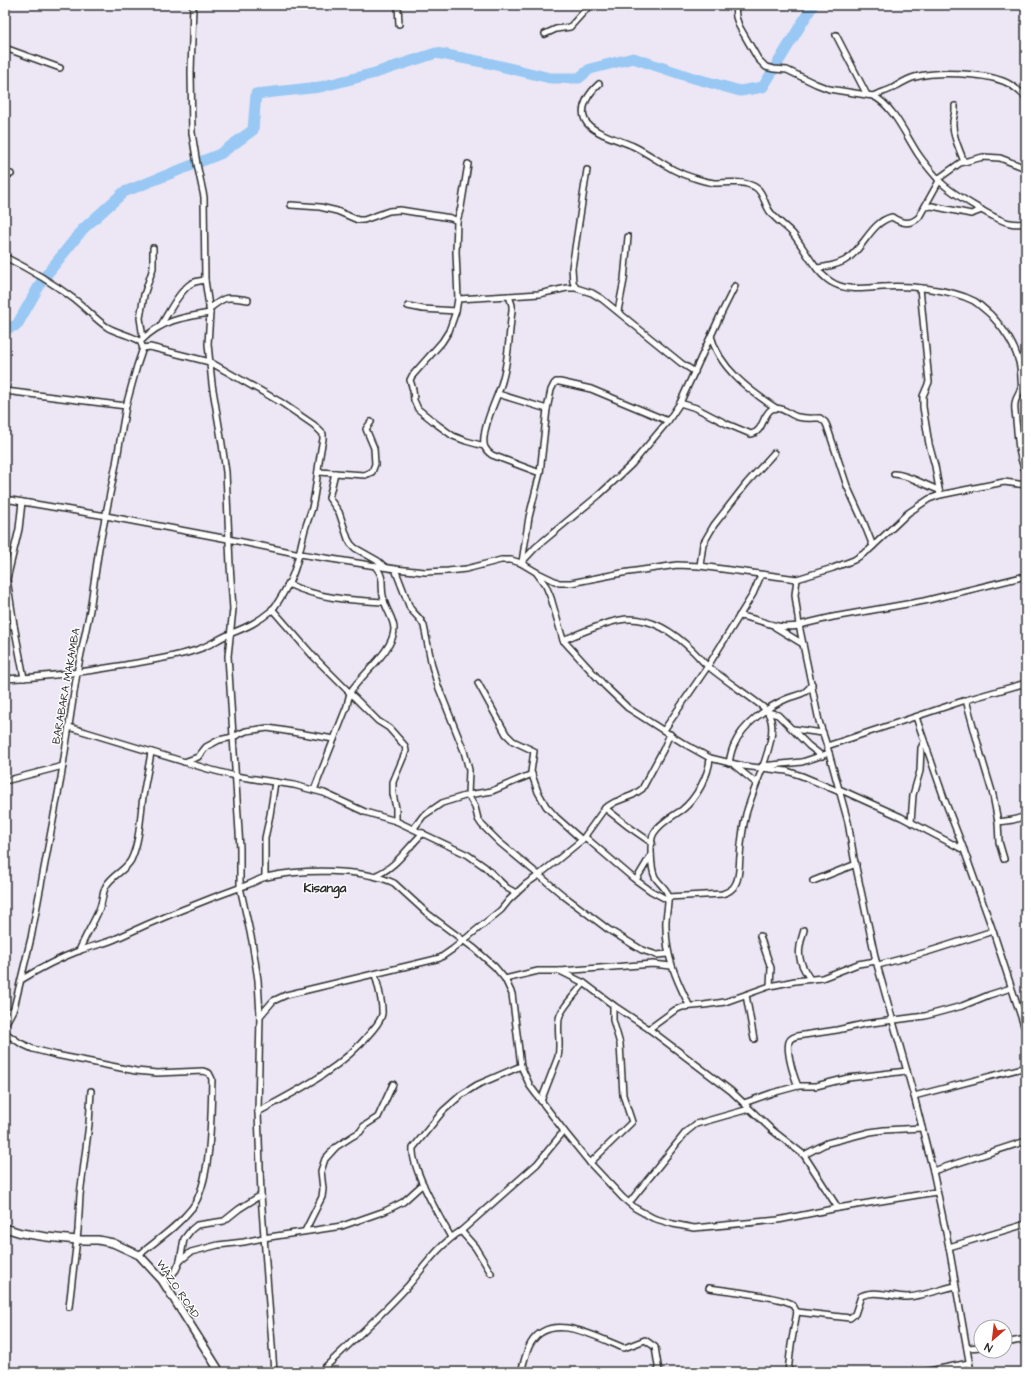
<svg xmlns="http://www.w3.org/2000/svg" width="1031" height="1377" viewBox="0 0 1031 1377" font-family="'Architects Daughter',sans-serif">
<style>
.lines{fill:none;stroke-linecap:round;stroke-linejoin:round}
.river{stroke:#98c8f3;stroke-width:11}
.minor-casing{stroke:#2b2b2b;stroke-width:8}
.secondary-casing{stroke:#2b2b2b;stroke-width:10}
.minor{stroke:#fff;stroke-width:5}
.secondary{stroke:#fff;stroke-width:7}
.labels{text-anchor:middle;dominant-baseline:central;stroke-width:3;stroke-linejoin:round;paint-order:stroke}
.street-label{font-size:11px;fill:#2b2b2b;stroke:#fff}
.quarter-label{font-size:13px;font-weight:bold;fill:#2b2b2b;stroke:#fff}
</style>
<rect width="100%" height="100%" fill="#ece6f5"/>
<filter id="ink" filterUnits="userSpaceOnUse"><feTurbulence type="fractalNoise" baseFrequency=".025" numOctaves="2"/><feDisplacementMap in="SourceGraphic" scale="8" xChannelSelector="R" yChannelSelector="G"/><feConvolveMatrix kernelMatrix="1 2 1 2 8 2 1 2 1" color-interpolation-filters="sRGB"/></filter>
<g filter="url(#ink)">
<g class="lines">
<!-- river -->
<path class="river" d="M5,329L17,325L43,279L83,229L124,192L220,154L253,130L256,94L320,87L375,73L436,53L488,63L550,78H579L590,69L633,58L690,77L740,91L763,87L813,5"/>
<!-- minor casing -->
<g class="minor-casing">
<g id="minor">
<path d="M193,5L191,72L192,133L197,164L204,197L205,280L210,313L208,344L212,384L222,444L226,472L230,565L233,609L228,656L240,848V887L252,941L258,980L260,1016L258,1112L261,1195L274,1372"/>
<path d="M398,5L399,24"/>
<path d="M735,5L736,17L739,26L758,59L766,67L774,69L787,70L816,84L829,89L873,96C893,105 906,136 918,154C924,163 931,171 938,179L960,163L983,157L1000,158L1023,167L1026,170"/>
<path d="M545,34L556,29L570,27L590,5"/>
<path d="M836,35L867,95"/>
<path d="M5,48L60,68"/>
<path d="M599,84C590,92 579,107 585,120C591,133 620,140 633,146C654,156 671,172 694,178C700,180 707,182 714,183C727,183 742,180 755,187C764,192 764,205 771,213C777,221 786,226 793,234C806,250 816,275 835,284C849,291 867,288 882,287C908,285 951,289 974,301C979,304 985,310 990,314C1006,331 1021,353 1021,378C1021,381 1022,385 1021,388C1020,394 1015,398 1015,404C1014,409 1016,416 1016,421C1018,438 1018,456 1026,472"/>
<path d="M873,96C879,93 887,91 893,88C900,84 907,79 915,77C937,71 982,73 1003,81C1012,84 1019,91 1026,97"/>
<path d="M955,106C956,115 952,118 953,125C953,138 960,150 964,162"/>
<path d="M5,176L11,174"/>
<path d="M938,179C946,190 997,221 1010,223C1015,224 1021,224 1026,223"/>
<path d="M291,205L320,207L337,211L358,220H364L389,211L400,210L451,218L457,221L456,252L458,299L456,311L449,331L442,342L412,376L410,380L413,390L414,400L418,409L438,425L453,436L466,441L484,446"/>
<path d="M925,207L932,206L971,214L982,210"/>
<path d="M457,221L461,207L468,164"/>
<path d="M5,257C29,269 53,283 74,299C85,307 95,319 107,327C117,333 130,335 140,341L143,348L150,347L210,362L282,403L314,425L323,434V439C318,462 317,485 312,508C309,518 305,527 303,537C299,553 297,568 289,583C284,592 278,604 271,611C258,622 247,627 232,633C221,637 211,645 199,649C175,658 150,660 125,665C85,672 46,677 5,679"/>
<path d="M817,268C826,267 836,265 844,261C863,251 870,222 892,217C902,224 911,225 919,217L939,181"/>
<path d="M576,288L573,282L572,268L587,170"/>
<path d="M920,288L929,382L923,396V407L929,444L935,466L940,495"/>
<path d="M509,296L539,294L567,288H576L592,293L602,299L681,363L695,372"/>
<path d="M458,299L509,296L512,305V311C509,333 509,356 503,378C498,399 486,416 484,437C483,446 485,450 492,455L540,473"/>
<path d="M408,306L423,309L456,311"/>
<path d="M209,309C227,295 226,297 248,300"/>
<path d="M618,311L624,280L628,237"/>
<path d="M161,325C169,312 177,295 189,285C194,281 199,281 205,280"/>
<path d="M711,336C719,368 750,391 776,408"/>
<path d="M143,338L140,318L144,295L153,268V248"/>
<path d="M142,340C162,320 184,317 210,313"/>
<path d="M5,391L126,406"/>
<path d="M498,394L547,409"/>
<path d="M680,403L696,408L727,424L751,434C764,432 762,414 772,409C781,405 791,416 798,417C806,419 813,418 820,418L825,422L827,426L847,486L863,521L873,546"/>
<path d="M318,472L365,475L372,472L375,464L374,448L366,429L371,422"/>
<path d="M335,473L329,498L339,512L348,539L351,544L355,548L378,561L385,567"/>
<path d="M894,474C910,475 924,485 939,490"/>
<path d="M5,499L106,516L228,539L300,554L395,569L425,572L448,571L466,569L501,560H511L521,563L536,572L559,583H571L622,573L677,565L700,566L797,579L833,568L854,560L869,550L908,513L929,499L940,495L1004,482L1026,485"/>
<path d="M22,502L19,529L7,579L14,625L24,678"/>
<path d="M522,562L529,517L540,473L547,409L551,390L554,384L556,382H560L591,389L668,421"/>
<path d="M521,563L536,547L599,495L613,482L632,464L668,421L680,403L721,314L735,286"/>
<path d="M700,566L703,544L714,525L746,484L774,453"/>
<path d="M395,569L410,608C414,614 421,618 424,626L432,666L438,686L464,751L469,770L468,795L475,807L478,819L482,825L499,842L564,896L609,930L642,950L657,955L668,954"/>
<path d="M536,572L546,586L551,598L563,640L605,686L628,708L683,743L710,758L743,766L787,771L802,776L840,792"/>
<path d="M797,579L795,595L799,625L819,721L827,746L848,822L854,858L876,961L914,1096L933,1171L949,1247L971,1372"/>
<path d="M288,584C320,599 350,600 384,602"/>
<path d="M272,609L313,656L378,721L389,728L405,746L406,751L393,782V794L396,808V821"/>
<path d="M739,616C763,619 773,630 799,626"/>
<path d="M799,625L833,617L924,601L1026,576"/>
<path d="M5,627L14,625"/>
<path d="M775,627L803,644"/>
<path d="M563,640C581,633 611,619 630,619C655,619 677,635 694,652C699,657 703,663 709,667C726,681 745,693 763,707C772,716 773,725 771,738C767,762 753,789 746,814C743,827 741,842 740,856C739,865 740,875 736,883C733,890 728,892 722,894L668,897"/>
<path d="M478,683L506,734L513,741L534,751L531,772L538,792L546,806L556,817L582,840"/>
<path d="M966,700L981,755L993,795L998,822L999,842L1004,859"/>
<path d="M768,712L778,715L809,746L822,756"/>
<path d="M916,717L945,801L964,850L993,931L1026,1032"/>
<path d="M69,727L208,769L235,776L294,785L324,793L365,812L396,821L468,855L485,867L507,888L516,893"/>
<path d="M793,729L823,733"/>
<path d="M664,730L708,666L753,594L761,575"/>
<path d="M827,746L966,700L1026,683"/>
<path d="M184,762L198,757L206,747L219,740L233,737L246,731L268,728L334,739"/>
<path d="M729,763C730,758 731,751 734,745C743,724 766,708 786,699C797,694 805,696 812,684"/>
<path d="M734,765L756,783"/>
<path d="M762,766L802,762L829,753"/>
<path d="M5,781L63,766"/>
<path d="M839,789L901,817L964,850"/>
<path d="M314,790L347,706C348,701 349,695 351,691C362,674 394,650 394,629C394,619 386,610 384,600C379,585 387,580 375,566"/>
<path d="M605,808L629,827L652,843"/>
<path d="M911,822L913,795L920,771L921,748L924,742"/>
<path d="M998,822L1013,820L1026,816"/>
<path d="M414,828L423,816L442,803L468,795L492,791L532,774"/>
<path d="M585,837L633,878L651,891L668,900"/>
<path d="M374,876C395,869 407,848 423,833"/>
<path d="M265,877V838L270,815L275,782"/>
<path d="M636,880L651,855"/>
<path d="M813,881L856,864"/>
<path d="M804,930C797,952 797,960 810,979"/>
<path d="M760,936L771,968L770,986"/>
<path d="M79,951C85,936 93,924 99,910C103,902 102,893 106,886C112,875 125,871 131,860C140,841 140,818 143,797C145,782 149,767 151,752"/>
<path d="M878,965L927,952L993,931"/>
<path d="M560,971L584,983L613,1005L649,1029L731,1091L772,1130L804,1155L838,1208"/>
<path d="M505,979L538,971H560L653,964L671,966"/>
<path d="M21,980C40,968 60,958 81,950C92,946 104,944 115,939C158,919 202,901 247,885C253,883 259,879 266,877C301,869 362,868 394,883L428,914L475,949L495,967L505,979L512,994L521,1066L530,1086L564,1131L590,1163L623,1198L635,1208L653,1218L673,1224L694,1228L778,1220L838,1208L936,1192"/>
<path d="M746,995L754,1039"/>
<path d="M689,1005C676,979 666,957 666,927C665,918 669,905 668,897C668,889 659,884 655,877C651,869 649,840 654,833C660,823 673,816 682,810C696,799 709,775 710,758"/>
<path d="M260,1016L273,1001L286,995L428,961L440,958L453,949L501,910L509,900L526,884L539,875L582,840L605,808L615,802L633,795L642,789L663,750L670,734"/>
<path d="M5,1025L14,1008L31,938L61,778L77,673L90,610L99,548L116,464L126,406L137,366L143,348"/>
<path d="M649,1029L675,1010L682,1007L704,1005L725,1002L770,986L795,981L822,978L858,964L876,961"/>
<path d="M7,1034L20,1043L33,1049L56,1055L136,1071L157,1073L203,1071L209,1073L212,1079C211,1113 212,1181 192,1208C177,1227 157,1240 139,1255"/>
<path d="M5,1051L7,1034L6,1033"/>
<path d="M798,1086C794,1077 786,1052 789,1042C790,1038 794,1037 797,1036L837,1030L864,1024L925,1016L962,1006L989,995L1011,988"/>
<path d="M914,1096L1026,1067"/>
<path d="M541,1101L558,1057C561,1044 557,1032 559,1019C560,1009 577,993 584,983"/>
<path d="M744,1103L772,1093L798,1086H816L848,1078L907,1071"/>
<path d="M258,1112C299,1090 341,1069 371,1032C375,1027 381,1021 382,1014C383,1001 378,987 375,974"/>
<path d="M804,1155L827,1143L870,1132L884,1130L922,1128"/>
<path d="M590,1163L632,1122L623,1095L620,1044L613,1020V1005"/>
<path d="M933,1171L1026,1141"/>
<path d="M629,1203L686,1132L696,1124L749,1109"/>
<path d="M305,1231L322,1197L323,1189L321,1171L325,1159L336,1147L353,1136L360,1132L364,1126L378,1117L393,1084"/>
<path d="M461,1231L475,1247L491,1273"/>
<path d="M451,1237C440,1218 411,1169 413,1148L443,1111L461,1095L477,1085L521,1066"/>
<path d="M949,1247L1026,1224"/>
<path d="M180,1261L184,1239L191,1230L197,1225L224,1221L239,1209L261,1195"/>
<path d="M162,1280L171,1276L176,1270L180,1261L191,1252L218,1245L244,1242L263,1238L342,1226L385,1211L403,1202L423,1184"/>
<path d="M709,1288C724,1290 783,1297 792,1304C794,1306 795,1310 797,1312L791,1345L788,1372"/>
<path d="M69,1307L78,1230L80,1195L89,1124L91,1091"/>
<path d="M797,1312L850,1318L855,1314L861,1296C876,1289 891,1297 907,1297C923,1296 939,1290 955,1286"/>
<path d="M1005,1343L1026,1339"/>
<path d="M967,1348L981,1347"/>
<path d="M320,1372C350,1344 380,1316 408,1286C424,1267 440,1244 461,1231L537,1164L564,1131"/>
<path d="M521,1372C524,1362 526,1351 531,1343C551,1310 598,1338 624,1348L645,1340L655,1347L659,1372"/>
<path d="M924,1372L969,1363"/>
</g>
</g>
<!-- secondary casing -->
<g class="secondary-casing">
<path id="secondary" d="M5,1228L21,1233L47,1237L77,1240H98L113,1243L139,1255L162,1280L220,1372"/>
</g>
<!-- minor -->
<use href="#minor" class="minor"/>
<!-- secondary -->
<use href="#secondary" class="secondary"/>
</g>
</g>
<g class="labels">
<!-- street labels -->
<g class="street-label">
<text transform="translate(66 686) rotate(-80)">BARABARA MAKAMBA</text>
<text transform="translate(178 1289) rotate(56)">WAZO ROAD</text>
</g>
<!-- quarter labels -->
<g class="quarter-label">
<text x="325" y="888">Kisanga</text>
</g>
</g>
<!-- margin -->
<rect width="1031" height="1377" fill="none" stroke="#fff" stroke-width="20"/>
<rect x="10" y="10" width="1011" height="1357" fill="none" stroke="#2b2b2b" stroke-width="1.5" filter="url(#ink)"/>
<!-- north arrow -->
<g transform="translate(993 1339) rotate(208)"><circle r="19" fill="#ffffff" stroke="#aaaaaa"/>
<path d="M0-3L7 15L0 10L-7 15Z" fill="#c8321e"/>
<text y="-6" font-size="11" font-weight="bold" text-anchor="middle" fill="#2b2b2b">N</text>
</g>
</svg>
